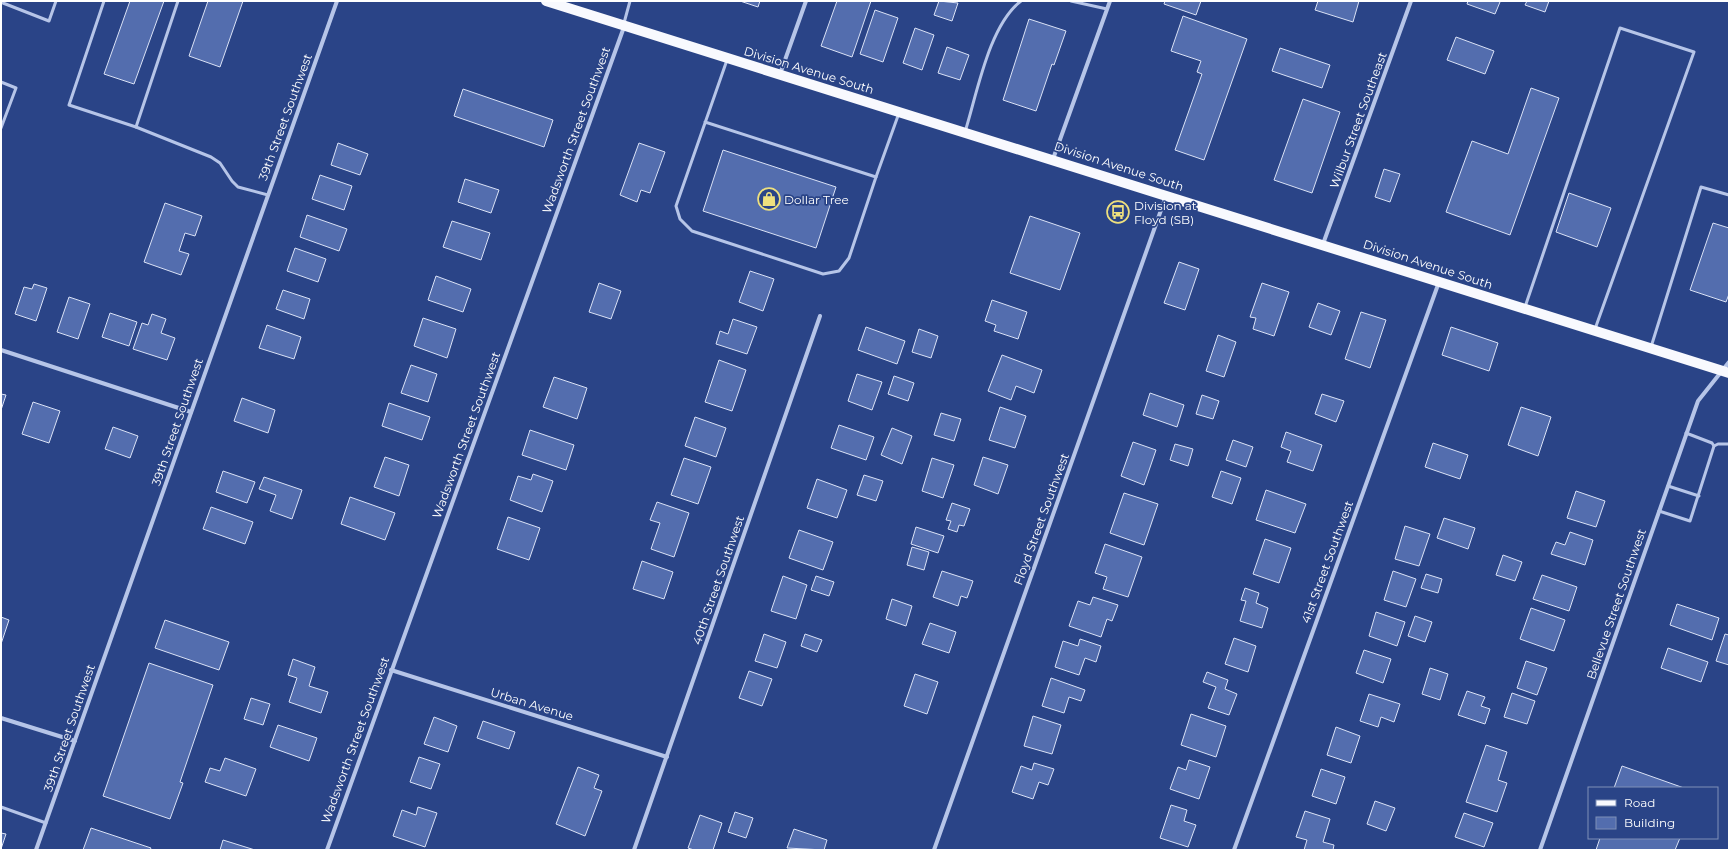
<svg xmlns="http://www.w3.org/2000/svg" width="1730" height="851" viewBox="0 0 1730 851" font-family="Montserrat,sans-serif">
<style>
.building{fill:#536dae;stroke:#dae2f6}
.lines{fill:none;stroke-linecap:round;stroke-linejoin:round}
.lane{stroke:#b6c5e8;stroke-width:3}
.street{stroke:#b6c5e8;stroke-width:4}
.primary{stroke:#f8f9fe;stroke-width:10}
.labels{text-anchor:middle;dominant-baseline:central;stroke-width:3.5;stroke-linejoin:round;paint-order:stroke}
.street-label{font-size:12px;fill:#fff;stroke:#2a4487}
.poi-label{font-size:12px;fill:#fff;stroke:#2a4487;text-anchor:start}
</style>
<rect width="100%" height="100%" fill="#2a4487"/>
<!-- building -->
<g class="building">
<path d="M130,1H164L134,84L104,74Z"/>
<path d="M208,1H243L220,67L189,56Z"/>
<path d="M740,1H760L758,7Z"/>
<path d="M837,1H871L852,57L821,46Z"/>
<path d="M939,1L958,3L952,21L934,15Z"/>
<path d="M1165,1H1201L1196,15L1164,4Z"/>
<path d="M1318,1H1359L1353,22L1315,10Z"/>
<path d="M1468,1H1497L1500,2L1495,14L1467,4Z"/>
<path d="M1527,1H1549L1545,12L1525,5Z"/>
<path d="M875,10L898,18L883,62L860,54Z"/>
<path d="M1183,16L1247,39L1204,160L1175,150L1202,74L1197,72L1201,61L1171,51Z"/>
<path d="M1029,19L1066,31L1054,65L1052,64L1036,111L1003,100Z"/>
<path d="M915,28L934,35L922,70L903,63Z"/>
<path d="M1456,37L1494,51L1485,74L1447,60Z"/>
<path d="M947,47L969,55L960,80L938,73Z"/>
<path d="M1280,48L1330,65L1322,88L1272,71Z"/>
<path d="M1531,88L1559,98L1510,235L1446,212L1472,141L1508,154Z"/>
<path d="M463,89L553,120L544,147L454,116Z"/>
<path d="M1303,99L1340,112L1312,193L1274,180Z"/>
<path d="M338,143L368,154L360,175L331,165Z"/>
<path d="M639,143L665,152L650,193L641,190L637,202L620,195Z"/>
<path d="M723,150L836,187L816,248L703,211Z"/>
<path d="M1384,169L1400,174L1390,202L1375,197Z"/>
<path d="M320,175L352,186L344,210L312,199Z"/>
<path d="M465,179L499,190L491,213L458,202Z"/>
<path d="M1569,193L1611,208L1597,247L1556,232Z"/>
<path d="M165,203L202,216L195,236L185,233L179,251L189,254L181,275L144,262Z"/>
<path d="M307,215L347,229L339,251L300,237Z"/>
<path d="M1030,216L1080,233L1060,290L1010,273Z"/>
<path d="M452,221L490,233L481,260L443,247Z"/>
<path d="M1713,223L1729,228V294L1726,302L1690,290Z"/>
<path d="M295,248L326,259L318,282L287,271Z"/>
<path d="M1179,262L1199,269L1185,310L1164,303Z"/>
<path d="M750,271L774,279L763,311L739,302Z"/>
<path d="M436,276L471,289L463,312L428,300Z"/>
<path d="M599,283L621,291L611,319L589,312Z"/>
<path d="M1262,283L1289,292L1274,336L1253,329L1256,318L1250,317Z"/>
<path d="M34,284L47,288L36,321L15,314L24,287L32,289Z"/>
<path d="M283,290L310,299L304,319L276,309Z"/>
<path d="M69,297L90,304L78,339L57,332Z"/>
<path d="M992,300L1027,312L1018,339L994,331L996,325L985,321Z"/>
<path d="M1318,303L1340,311L1331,335L1309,327Z"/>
<path d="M1361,312L1386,320L1370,368L1345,359Z"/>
<path d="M110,313L137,322L129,346L102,337Z"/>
<path d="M152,314L166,319L161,333L175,338L167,360L133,349L142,323L148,325Z"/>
<path d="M423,318L456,329L447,358L414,346Z"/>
<path d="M733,319L757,327L747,354L716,344L720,331L728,334Z"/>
<path d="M267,325L301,337L294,359L259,348Z"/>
<path d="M866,327L905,341L897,364L858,350Z"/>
<path d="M1451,327L1498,343L1489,371L1442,355Z"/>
<path d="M919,329L938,336L931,358L912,352Z"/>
<path d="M1218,335L1236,342L1224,377L1206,371Z"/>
<path d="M1002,355L1042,370L1034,393L1016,386L1011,400L988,391Z"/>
<path d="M719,360L746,370L732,411L705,402Z"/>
<path d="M411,365L437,374L428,402L401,393Z"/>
<path d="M857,374L882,382L872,410L848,401Z"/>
<path d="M894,376L914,383L908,401L888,394Z"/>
<path d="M554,377L587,388L577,419L543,407Z"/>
<path d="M1150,393L1184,405L1177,427L1143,415Z"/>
<path d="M1,394L6,395L1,410Z"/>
<path d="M1322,394L1344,401L1336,422L1315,414Z"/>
<path d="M1202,395L1219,401L1213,419L1196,414Z"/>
<path d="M242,398L275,410L268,433L234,421Z"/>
<path d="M33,402L60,411L49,443L22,434Z"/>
<path d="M389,403L430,417L422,440L382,426Z"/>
<path d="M1000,407L1026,416L1015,448L989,440Z"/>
<path d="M1521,407L1551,417L1538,456L1508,445Z"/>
<path d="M941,413L961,419L954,441L934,435Z"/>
<path d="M695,417L726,428L716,457L685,446Z"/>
<path d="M839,425L874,437L866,460L831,448Z"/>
<path d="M113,427L138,436L130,458L105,449Z"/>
<path d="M892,428L912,436L902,464L881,455Z"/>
<path d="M530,430L574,445L566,470L522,455Z"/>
<path d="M1286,432L1322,445L1313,471L1287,462L1291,451L1281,447Z"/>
<path d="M1233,440L1253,447L1246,467L1226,460Z"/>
<path d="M1133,442L1156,450L1144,485L1121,476Z"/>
<path d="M1433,443L1468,455L1460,479L1425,467Z"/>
<path d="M1175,444L1193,449L1188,466L1170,460Z"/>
<path d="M385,457L409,465L399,496L374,487Z"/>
<path d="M983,457L1008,465L998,494L974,485Z"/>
<path d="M684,458L711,467L698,504L671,495Z"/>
<path d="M932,458L954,465L943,498L922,491Z"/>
<path d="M223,471L255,482L247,503L216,492Z"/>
<path d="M1221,471L1241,478L1232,504L1212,497Z"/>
<path d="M533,474L553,481L542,512L510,500L518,476L531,480Z"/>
<path d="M864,475L883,481L876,501L857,495Z"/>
<path d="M264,477L302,490L292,519L270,511L276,495L259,489Z"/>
<path d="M817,479L847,490L837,518L807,508Z"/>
<path d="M1266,490L1306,504L1295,533L1256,520Z"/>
<path d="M1576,491L1605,501L1596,527L1567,518Z"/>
<path d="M1124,493L1158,504L1144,545L1110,533Z"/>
<path d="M350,497L395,513L385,540L341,524Z"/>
<path d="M657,502L689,513L674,557L651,549L660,523L650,520Z"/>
<path d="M952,503L970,509L964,526L959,525L957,532L948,529L951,521L946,520Z"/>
<path d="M211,507L253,522L245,544L203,529Z"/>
<path d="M508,517L540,528L529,560L497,549Z"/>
<path d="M1444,518L1475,528L1468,549L1437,538Z"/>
<path d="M1405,526L1430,534L1419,566L1395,559Z"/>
<path d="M916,527L944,536L938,553L911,544Z"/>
<path d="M799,530L833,542L823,570L789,558Z"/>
<path d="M1570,532L1593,540L1585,565L1551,554L1556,542L1565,545Z"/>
<path d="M1265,539L1291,548L1279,583L1253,574Z"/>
<path d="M1105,544L1142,557L1128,597L1103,589L1107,577L1095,573Z"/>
<path d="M912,547L929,552L924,570L907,565Z"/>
<path d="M1503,555L1522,562L1515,581L1496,575Z"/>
<path d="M642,561L673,572L664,599L633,589Z"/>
<path d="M942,571L973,581L967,598L961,596L958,606L933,597Z"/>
<path d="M1393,571L1416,579L1406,607L1384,600Z"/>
<path d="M1426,574L1442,579L1438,593L1421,588Z"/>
<path d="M1542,575L1577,587L1569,611L1533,599Z"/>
<path d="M783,576L807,585L796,619L771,611Z"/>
<path d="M816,576L834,582L829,596L811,590Z"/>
<path d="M1245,588L1259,593L1256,603L1268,608L1262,628L1240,621L1246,601L1241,600Z"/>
<path d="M1093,597L1118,605L1112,621L1107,619L1101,637L1069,626L1078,601L1090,605Z"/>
<path d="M892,599L912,606L906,626L886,619Z"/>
<path d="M1677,604L1719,618L1712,640L1670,625Z"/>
<path d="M1531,608L1565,620L1554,651L1520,639Z"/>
<path d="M1376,612L1405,622L1397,646L1369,636Z"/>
<path d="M1415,616L1432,622L1425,642L1408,636Z"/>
<path d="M1,617L9,620L1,644Z"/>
<path d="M165,620L229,642L219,670L155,648Z"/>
<path d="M930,623L956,632L949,653L922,644Z"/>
<path d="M764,634L786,642L777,668L755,661Z"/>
<path d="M805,634L822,640L817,652L801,646Z"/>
<path d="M1725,634L1729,635V665L1716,661Z"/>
<path d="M1234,638L1256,646L1248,672L1225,664Z"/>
<path d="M1080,639L1101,646L1096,662L1085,658L1079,675L1055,667L1063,641L1078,646Z"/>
<path d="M1668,648L1708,662L1701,682L1661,668Z"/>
<path d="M1364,650L1391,659L1383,683L1356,673Z"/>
<path d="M293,659L315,667L309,686L328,692L321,713L289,702L297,678L288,675Z"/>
<path d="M1526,661L1547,668L1537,695L1517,688Z"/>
<path d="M149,663L213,685L180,782L183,783L170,819L103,796Z"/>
<path d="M1430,668L1448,674L1440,700L1422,694Z"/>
<path d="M749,671L772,679L762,706L739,698Z"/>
<path d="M1207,672L1228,680L1225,689L1237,694L1229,715L1208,708L1216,687L1203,682Z"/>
<path d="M915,674L938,682L927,714L904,706Z"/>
<path d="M1051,678L1085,690L1081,701L1069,697L1064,713L1042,706Z"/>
<path d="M1467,691L1485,697L1481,706L1490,709L1485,724L1458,715Z"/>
<path d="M1512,693L1535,701L1527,724L1504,717Z"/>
<path d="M1369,694L1400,704L1394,722L1381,717L1378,727L1360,721Z"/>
<path d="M251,698L270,704L263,725L244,719Z"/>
<path d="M1191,714L1226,726L1216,757L1181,745Z"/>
<path d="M1033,716L1061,725L1052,754L1024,746Z"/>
<path d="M434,717L457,726L448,752L424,744Z"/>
<path d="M483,721L515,732L509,749L477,738Z"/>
<path d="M278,725L317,738L309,761L270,747Z"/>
<path d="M1336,727L1360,736L1351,763L1327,755Z"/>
<path d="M1486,745L1507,752L1498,780L1507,783L1497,812L1466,802Z"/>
<path d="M419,757L440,764L431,789L410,782Z"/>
<path d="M225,758L256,769L246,796L205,782L210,768L220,771Z"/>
<path d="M1189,760L1210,767L1199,799L1170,789L1178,767L1186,770Z"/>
<path d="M1034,763L1054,769L1048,785L1039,782L1033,799L1012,792L1021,766L1032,770Z"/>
<path d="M1622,766L1684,788H1614Z"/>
<path d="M578,767L599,775L594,788L602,791L585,836L556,824Z"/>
<path d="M1321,769L1345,777L1336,804L1312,796Z"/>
<path d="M1375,801L1395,808L1386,831L1367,824Z"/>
<path d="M1171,805L1187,810L1184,821L1196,825L1188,847L1160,838Z"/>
<path d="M418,807L437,813L425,847L393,836L402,810L416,815Z"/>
<path d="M1305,811L1330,819L1323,842L1334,845L1333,850H1304L1307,840L1296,837Z"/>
<path d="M735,812L753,818L746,838L728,832Z"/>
<path d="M1464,813L1493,823L1484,847L1455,837Z"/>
<path d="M700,815L722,823L713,850H694L688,848Z"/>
<path d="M91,828L151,848L150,850H83Z"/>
<path d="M794,829L827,840L824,850L787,848Z"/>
<path d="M1,833L6,834L1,849Z"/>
<path d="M1600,838H1680L1675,850H1596Z"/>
<path d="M223,840L255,850H220Z"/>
</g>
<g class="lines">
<!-- lane -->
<g class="lane">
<path d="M3,1V3L49,21L56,1"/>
<path d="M104,1L69,105L136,127L178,1"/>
<path d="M1071,1L1107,9"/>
<path d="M624,23L630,1"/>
<path d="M1,82L16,88L1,128"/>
<path d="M705,122L876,177L849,258L839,271L823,274L692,231L680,219L676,206C693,157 710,109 727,60"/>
<path d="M136,127L211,157L220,163L232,181L238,187L268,195"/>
<path d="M965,132C977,94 989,25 1021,1"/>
<path d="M876,177L899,113"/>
<path d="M1525,307L1620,28L1694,52L1595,329"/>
<path d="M1651,347L1701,187L1729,195"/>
<path d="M1714,446L1718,444H1729"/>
<path d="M1668,486L1699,496"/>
<path d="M1659,511L1690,521L1714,446L1712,443L1686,433"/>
<path d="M1,807L46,823"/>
</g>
<!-- street -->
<g class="street">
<path d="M780,74L806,1"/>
<path d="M1053,159L1110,1"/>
<path d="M1323,244L1411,1"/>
<path d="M1,350L191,412"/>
<path d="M391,670L667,757"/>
<path d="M1,718L75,741"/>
<path d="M36,850L337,1"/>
<path d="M327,850L624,27"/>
<path d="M634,850L820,316"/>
<path d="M934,850L1166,196"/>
<path d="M1234,850L1439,282"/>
<path d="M1540,850L1698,401L1729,362"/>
</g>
<!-- primary -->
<path class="primary" d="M546,1L1729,373"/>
</g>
<!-- icons -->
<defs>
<g id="shop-ring" transform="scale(1.15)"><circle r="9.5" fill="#2a4487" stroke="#eee07e" stroke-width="1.5"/><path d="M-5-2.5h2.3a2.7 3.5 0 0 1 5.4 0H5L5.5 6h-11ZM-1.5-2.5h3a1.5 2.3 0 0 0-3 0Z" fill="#eee07e"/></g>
<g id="bus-ring" transform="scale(1.15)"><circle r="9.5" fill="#2a4487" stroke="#eee07e" stroke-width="1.5"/><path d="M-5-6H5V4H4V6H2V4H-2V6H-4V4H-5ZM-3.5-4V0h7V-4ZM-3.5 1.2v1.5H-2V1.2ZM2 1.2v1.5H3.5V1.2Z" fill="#eee07e"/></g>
</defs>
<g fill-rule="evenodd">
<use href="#shop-ring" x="769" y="199"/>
<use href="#bus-ring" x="1118" y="212"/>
</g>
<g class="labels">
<!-- street labels -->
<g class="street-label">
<text transform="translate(809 70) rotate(17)">Division Avenue South</text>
<text transform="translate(285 117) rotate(-70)">39th Street Southwest</text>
<text transform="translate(1358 120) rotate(-70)">Wilbur Street Southeast</text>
<text transform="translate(576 130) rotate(-70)">Wadsworth Street Southwest</text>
<text transform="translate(1119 166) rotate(18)">Division Avenue South</text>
<text transform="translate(1428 264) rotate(18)">Division Avenue South</text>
<text transform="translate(177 422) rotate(-71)">39th Street Southwest</text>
<text transform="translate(466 435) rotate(-70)">Wadsworth Street Southwest</text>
<text transform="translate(1041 519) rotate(-70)">Floyd Street Southwest</text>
<text transform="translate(1327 562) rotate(-70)">41st Street Southwest</text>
<text transform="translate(718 580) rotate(-71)">40th Street Southwest</text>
<text transform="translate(1616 604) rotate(-71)">Bellevue Street Southwest</text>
<text transform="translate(532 704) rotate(17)">Urban Avenue</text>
<text transform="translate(69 728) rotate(-71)">39th Street Southwest</text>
<text transform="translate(355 740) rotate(-70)">Wadsworth Street Southwest</text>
</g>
<!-- poi labels -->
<g class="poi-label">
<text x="784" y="199">Dollar Tree</text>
<text x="1134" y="205">Division at<tspan x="1134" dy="14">Floyd (SB)</tspan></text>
</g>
</g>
<!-- border -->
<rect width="1730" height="851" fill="none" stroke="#ffffff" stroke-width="4"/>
<!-- legend -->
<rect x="1588" y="787" width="130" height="52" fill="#2a4487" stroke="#7f8fb7"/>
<rect x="1596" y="800" width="20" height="6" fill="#f8f9fe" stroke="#7f8fb7"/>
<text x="1624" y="807" font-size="12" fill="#ffffff">Road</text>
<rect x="1596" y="817" width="20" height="12" fill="#536dae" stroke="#7f8fb7"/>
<text x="1624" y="827" font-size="12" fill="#ffffff">Building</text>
</svg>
